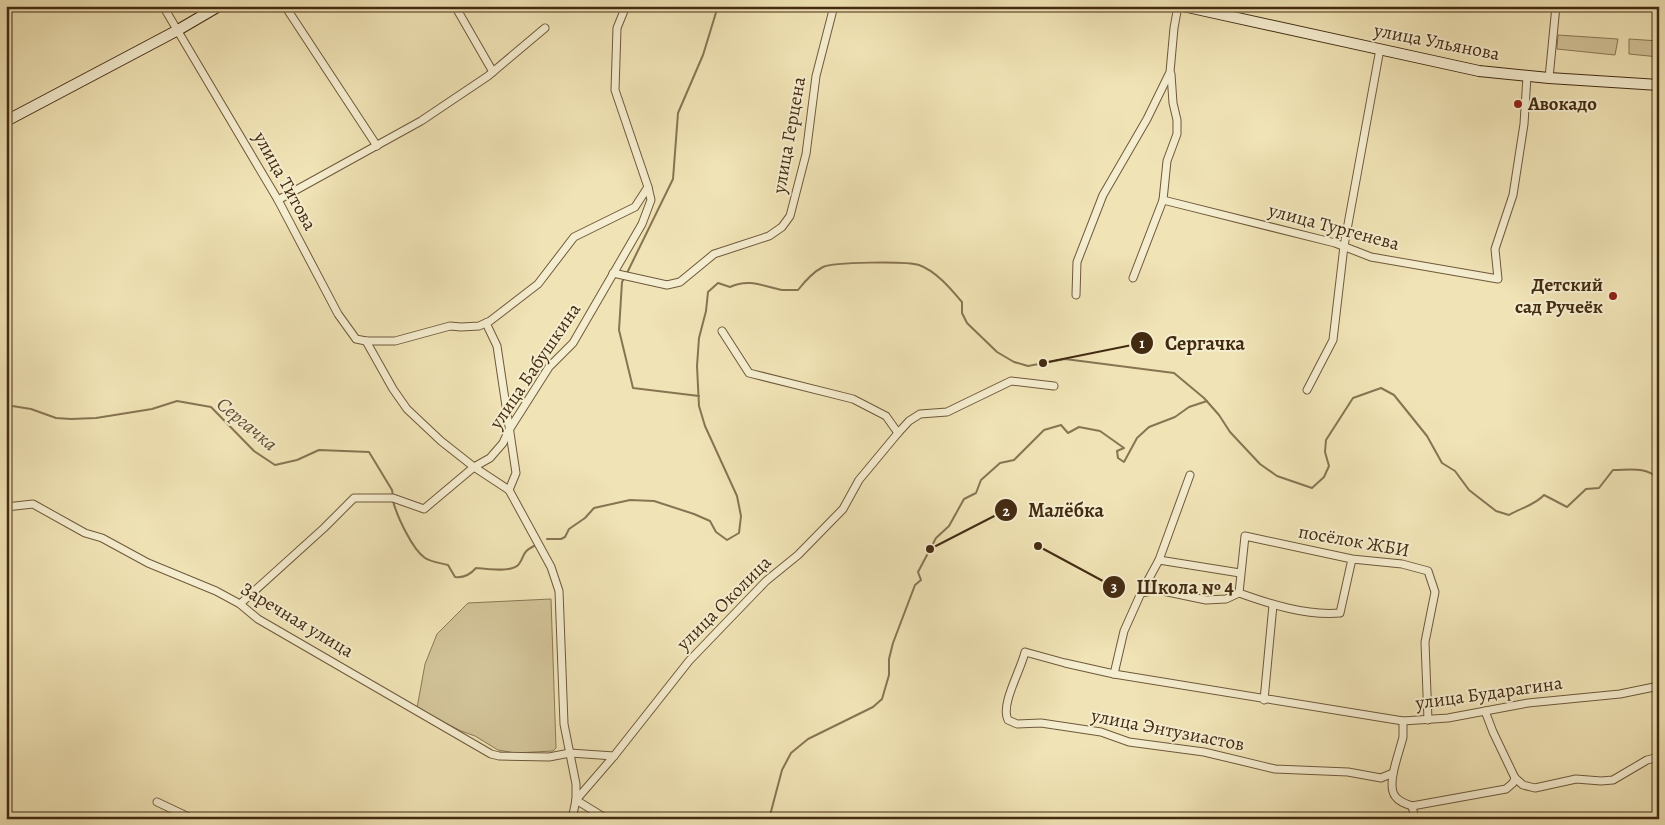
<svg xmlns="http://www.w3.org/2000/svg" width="1665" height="825" viewBox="0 0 1665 825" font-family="Alegreya,serif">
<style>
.green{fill:#d3c499;stroke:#8b7856}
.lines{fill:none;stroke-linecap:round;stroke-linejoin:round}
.stream{stroke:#877453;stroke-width:2}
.minor-casing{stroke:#6e593b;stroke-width:9}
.secondary-casing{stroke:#432b12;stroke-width:12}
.minor{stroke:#f5edcf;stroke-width:7}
.secondary{stroke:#f5edcf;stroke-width:10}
.poi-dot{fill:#8f2418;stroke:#f5edcf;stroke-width:2}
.labels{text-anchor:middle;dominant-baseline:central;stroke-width:4;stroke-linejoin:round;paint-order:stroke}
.street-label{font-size:19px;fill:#432b12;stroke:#f5edcf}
.poi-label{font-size:19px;font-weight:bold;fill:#432b12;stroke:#f5edcf;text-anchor:start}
.water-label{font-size:20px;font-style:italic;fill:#654f32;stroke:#f5edcf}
.leader{fill:none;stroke:#432b12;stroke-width:2}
.callout-dot{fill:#432b12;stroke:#f5edcf;stroke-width:2}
.mark-label{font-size:15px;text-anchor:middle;font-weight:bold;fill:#fff}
.callout-label{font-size:20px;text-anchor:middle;font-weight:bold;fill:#432b12;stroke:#f5edcf;stroke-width:4;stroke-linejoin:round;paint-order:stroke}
</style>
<rect width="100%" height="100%" fill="#f0e3b5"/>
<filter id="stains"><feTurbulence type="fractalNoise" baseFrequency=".004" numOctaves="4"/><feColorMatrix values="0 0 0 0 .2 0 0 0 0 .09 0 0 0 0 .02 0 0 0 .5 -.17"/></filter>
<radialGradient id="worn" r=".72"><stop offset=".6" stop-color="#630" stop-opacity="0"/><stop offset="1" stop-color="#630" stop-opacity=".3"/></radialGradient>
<!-- green -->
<g class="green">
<path d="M1558,35L1618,39L1615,55L1557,49Z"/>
<path d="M1629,39L1659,41V57L1629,54Z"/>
<path d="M551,599L556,748L553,751L515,753L498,750L475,736L461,731L417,708L425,664L437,634L468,603Z"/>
</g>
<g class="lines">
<!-- stream -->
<g class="stream">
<path d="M627,273L673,179L678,113L703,55L718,6"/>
<path d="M625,277L622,282L619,330L633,388L699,396"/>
<path d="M6,405L31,409L56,418L71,419L96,418L152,409L177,401L211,407L254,451L275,465L297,460L319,450L369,452L392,490L393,496"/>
<path d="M393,501C397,516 412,549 425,558C431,562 441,563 448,565L455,577C464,578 470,575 476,568C486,569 513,573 519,564C526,554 521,553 534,546"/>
<path d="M547,539H561L565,537L569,529L585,518L594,508L630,500L654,501L694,514L710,521L716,532L727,540L739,533L741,516L737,496L705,426L699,406L697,366L699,338L706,311L708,292L718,283L730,287C749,278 763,286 782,290C787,290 793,290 798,290C805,281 813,272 823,267C833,262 907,261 919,265C936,271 951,289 962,302V313L967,323L997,352L1014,362L1028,366L1065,359L1174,373L1204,398L1219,415L1230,432L1260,464L1277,476L1312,488L1324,477L1329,466L1325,452L1326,440L1353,398L1381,388L1394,395L1427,436L1442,463L1455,471L1469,490L1496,511L1509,515C1521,508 1535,505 1544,495L1567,507L1586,489L1599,488L1613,470C1630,470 1646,466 1659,479"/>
<path d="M769,819L782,770L791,753L808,739L873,707L882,699L889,675V659L893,643L915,585L921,580L918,572L936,538L949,526L964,499L976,493L981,480L1000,463L1014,460L1044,430L1061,425L1068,433L1079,427L1100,431L1124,448L1117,451L1118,458L1124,462L1137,438L1149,427L1175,417L1189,407L1207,401"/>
</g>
<!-- minor casing -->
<g class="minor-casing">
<g id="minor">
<path d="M163,6L278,200L338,314L356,339L366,341H395L450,326L461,327L479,326L490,321L538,284L574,237L635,207L648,187L615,90L617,28L626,6"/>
<path d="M285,6L377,146"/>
<path d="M455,6L493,72"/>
<path d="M1549,78L1556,6"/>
<path d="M278,200L421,121L488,76L545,28"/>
<path d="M1163,200L1335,243L1371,257L1498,279L1495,249L1513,195L1524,124L1527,76"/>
<path d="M613,273L667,285L680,282L714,254L769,236L782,227L790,216L806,154L816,76L834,6"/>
<path d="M1133,278L1163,200L1167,161L1177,134V120L1173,103L1171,74"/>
<path d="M1076,295L1077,262L1103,195L1147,119L1170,72L1174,28L1178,6"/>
<path d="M486,323L497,346L516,473L509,490"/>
<path d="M722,331L749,373L853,399L886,416L898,433"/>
<path d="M366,341L393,389L407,409L441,441L474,467L509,490L551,567L559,591L564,724L576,784V800L572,819"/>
<path d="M1307,390L1333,340L1344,246L1380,49"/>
<path d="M6,507L33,504L85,533L102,538L148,563L216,591L240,604L258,619L491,754L499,756L549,757L570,753L614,756"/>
<path d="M1352,559L1340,613C1306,616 1270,604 1239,593L1245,536L1352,559L1402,564L1428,571L1435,592L1425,642L1428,720"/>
<path d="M1159,560L1190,475"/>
<path d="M1141,593L1159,560L1240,573"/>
<path d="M240,604L324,528L354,498H393L424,509L474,467L490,458L503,443L509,430L549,367L573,343L642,224L651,200L648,187"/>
<path d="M1114,674L1124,631L1141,593L1158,590L1206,600L1226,599L1239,593"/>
<path d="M1264,700L1273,605"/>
<path d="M1485,711L1493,732L1515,778"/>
<path d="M1403,721C1403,726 1403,732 1403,737C1400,751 1386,784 1395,796C1399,802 1406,804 1412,806L1506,789L1513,783L1515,778L1523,785L1535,788L1576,779L1601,781L1613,780L1647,760L1659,757"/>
<path d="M1393,773L1381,778L1348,772L1275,769L1204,752L1129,742L1101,732L1041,723L1017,724L1008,720C1000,705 1021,670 1025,652L1065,663L1114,674L1403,721L1448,718L1528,703L1620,694L1659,686"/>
<path d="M576,800L614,756L689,661L766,581L798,555L843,509L859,480L898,433L909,421L920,414L947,412L1011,381L1054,386"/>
<path d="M576,800L607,819"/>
<path d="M157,802L193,819"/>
<path d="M1412,806L1415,819"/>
</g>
</g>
<!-- secondary casing -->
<g class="secondary-casing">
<g id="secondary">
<path d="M1183,6L1479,71L1549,78L1659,85"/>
<path d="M6,121L178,30L219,6"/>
</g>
</g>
<!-- minor -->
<use href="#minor" class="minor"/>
<!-- secondary -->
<use href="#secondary" class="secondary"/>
</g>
<!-- markers -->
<g class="poi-dot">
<circle cx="1518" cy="104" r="5"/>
<circle cx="1613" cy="296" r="5"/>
</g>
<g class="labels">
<!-- street labels -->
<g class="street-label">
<text transform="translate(1437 42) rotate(11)">улица Ульянова</text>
<text transform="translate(789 135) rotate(-80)">улица Герцена</text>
<text transform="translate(285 181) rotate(61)">улица Титова</text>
<text transform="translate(1334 227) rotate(15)">улица Тургенева</text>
<text transform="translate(535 366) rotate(-56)">улица Бабушкина</text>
<text transform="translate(1354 541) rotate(10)">посёлок ЖБИ</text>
<text transform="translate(724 603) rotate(-45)">улица Околица</text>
<text transform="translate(297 620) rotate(31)">Заречная улица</text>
<text transform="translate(1489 693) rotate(-8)">улица Бударагина</text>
<text transform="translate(1168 730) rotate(11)">улица Энтузиастов</text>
</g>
<!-- poi labels -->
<g class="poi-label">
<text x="1528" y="104">Авокадо</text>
<text x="1603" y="285" text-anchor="end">Детский<tspan x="1603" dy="22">сад Ручеёк</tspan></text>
</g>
<!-- water labels -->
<g class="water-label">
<text transform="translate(247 424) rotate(40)">Сергачка</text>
</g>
</g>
<!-- callouts -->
<path class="leader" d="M1043 363L1142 343M930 549L1006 510M1038 546L1114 587"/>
<g class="callout-dot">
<circle cx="1043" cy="363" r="5"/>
<circle cx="930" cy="549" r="5"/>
<circle cx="1038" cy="546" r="5"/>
<circle cx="1142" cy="343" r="12"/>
<circle cx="1006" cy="510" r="12"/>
<circle cx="1114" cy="587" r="12"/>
</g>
<g class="mark-label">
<text x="1142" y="348">1</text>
<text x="1006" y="516">2</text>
<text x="1114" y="592">3</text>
</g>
<g class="callout-label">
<text x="1205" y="350">Сергачка</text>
<text x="1066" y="517">Малёбка</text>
<text x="1185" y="594">Школа № 4</text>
</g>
<!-- margin -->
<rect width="1665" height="825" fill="none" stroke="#f0e3b5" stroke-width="25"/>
<rect x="8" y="8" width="1650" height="810" fill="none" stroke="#432b12" stroke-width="2.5"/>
<rect x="12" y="12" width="1640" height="800" fill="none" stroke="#432b12"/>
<rect width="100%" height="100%" filter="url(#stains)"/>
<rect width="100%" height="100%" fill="url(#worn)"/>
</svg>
